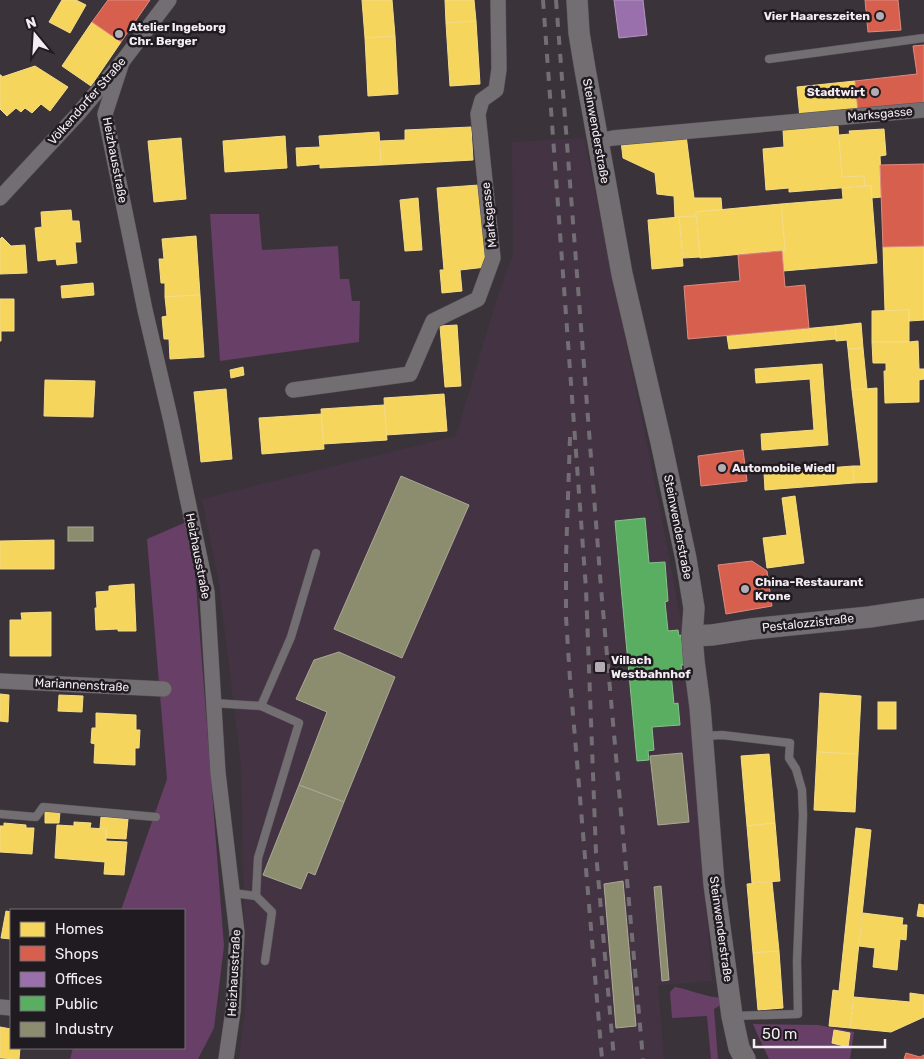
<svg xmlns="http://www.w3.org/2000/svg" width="924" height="1059" viewBox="0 0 924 1059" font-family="Rubik,sans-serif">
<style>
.built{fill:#443443}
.green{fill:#683f66}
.homes{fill:#f6d55c;stroke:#f5dc89}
.shops{fill:#d6604d;stroke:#df8a7f}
.offices{fill:#9970ab;stroke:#b495c1}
.public{fill:#5aae61;stroke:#88c18d}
.industry{fill:#8c8c6e;stroke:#aba996}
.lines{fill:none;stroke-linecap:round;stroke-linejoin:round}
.lane-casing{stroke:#585257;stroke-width:9}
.street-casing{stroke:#585257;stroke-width:16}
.secondary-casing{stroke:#585257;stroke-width:22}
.lane{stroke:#726e72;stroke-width:8}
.street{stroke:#726e72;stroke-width:15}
.secondary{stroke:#726e72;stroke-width:21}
.rail{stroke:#736e73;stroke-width:4;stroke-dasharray:9 9;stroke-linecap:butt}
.poi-dot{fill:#b3acb2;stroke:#201b20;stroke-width:2}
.labels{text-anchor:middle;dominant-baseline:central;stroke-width:5;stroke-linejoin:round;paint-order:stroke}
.poi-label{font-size:12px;font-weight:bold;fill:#f4ecf3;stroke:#201b20;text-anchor:start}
.street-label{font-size:12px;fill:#f4ecf3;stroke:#201b20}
</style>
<rect width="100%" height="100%" fill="#3a343a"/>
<!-- built -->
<path class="built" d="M584,138L648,449L684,635L695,741L712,981L658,985L664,1059H239L246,1001L241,764L219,583L202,499L456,436L496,301L513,254L512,142Z"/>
<!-- green -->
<g class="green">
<path d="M210,214H259L262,250L338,246L340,279H349L352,301H360L359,342L220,361Z"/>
<path d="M191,520L224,946L214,1028L198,1059H70L73,1048H184V910H121L167,779L147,539Z"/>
<path d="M675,987C691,990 705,997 722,998V1004L714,1009L718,1059H711L707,1016L672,1018L670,992Z"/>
<path d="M753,1024L818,1025L854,1032L850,1059H769L760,1040Z"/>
</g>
<!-- homes -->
<g class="homes">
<path d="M62,0H76L86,5L70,33L49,22Z"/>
<path d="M362,0H392L395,36L365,38Z"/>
<path d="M445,0H474L476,21L446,23Z"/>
<path d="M476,21L480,84L450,86L446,23Z"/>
<path d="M92,22L121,42L91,86L62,66Z"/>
<path d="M395,36L398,94L368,96L365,38Z"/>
<path d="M35,66L68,87L50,111L41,104L32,113L25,108L21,112L16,108L7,116L0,109V75H1L2,77Z"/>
<path d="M855,81L858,112L800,118L797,87Z"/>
<path d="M838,126L842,177L864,176L865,186L789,192V188L766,190L763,149L784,147L783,130Z"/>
<path d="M471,127L473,160L381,165L380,141L405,140V130Z"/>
<path d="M884,129L886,155L880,156L882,197L871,198V186H865L864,176L842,177L839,135L850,134L849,131Z"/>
<path d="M379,132L381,165L320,168V164L297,166L296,148L320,147L319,136Z"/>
<path d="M686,135L694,198H721L722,210L696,212V216L675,218L674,196L657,194L655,173L623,158L621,141Z"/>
<path d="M285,136L287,168L225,172L223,141Z"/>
<path d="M181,138L186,199L154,202L148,141Z"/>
<path d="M479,185L486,267L460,270L462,291L442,293L440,270H444L437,188Z"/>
<path d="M871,186L877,263L783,271L782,251L785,250L781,204L843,199L842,188Z"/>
<path d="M418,198L422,250L405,251L400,200Z"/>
<path d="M781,204L785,250L700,258L696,212Z"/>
<path d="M71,210L72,221H79L81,242H75L77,263L57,265L56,259L38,261L35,228L42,227L41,212Z"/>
<path d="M696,216L700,257L683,258L679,217Z"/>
<path d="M679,217L683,266L652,269L648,220Z"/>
<path d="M196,236L200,295L165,297V283H161L159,259H164L162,239Z"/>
<path d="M2,237L11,246L25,245L27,273L0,274V239Z"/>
<path d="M924,246V320L909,321V310L885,311L883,247Z"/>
<path d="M93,283L94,295L62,298L61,286Z"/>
<path d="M200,295L204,357L170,359L169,339H164L162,317L167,316L165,297Z"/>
<path d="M0,299H14V331H1V341H0Z"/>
<path d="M909,310V342H872V311Z"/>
<path d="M861,323L863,348L848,349L847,340L836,341L835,326Z"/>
<path d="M457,325L461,386L445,387L440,326Z"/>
<path d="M835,326L836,339L729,349L727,336Z"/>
<path d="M918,341L919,369H924V379L919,380V402L885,403L884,371H886V363H873L872,342H909Z"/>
<path d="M863,348L867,389L852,390L848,349Z"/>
<path d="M822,364L828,445L762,450L761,434L814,430L810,379L756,383L755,369Z"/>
<path d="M243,367L244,375L231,378L230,370Z"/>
<path d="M45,380L95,381L93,417L44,416Z"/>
<path d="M877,388V482L854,483L853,466H861L852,390Z"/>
<path d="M226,389L232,459L201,462L194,392Z"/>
<path d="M444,394L447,431L386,435L384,398Z"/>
<path d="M384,405L387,440L323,444L321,409Z"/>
<path d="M321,414L324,449L262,454L259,418Z"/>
<path d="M853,466L854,483L765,490L764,473Z"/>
<path d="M795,496L804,563L767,568L763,538L787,535L782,498Z"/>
<path d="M54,540V569H0V541Z"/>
<path d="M134,584L136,631H118V629L96,630L95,608H97L96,592L109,591V586Z"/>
<path d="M51,612V656H10V620H22L21,613Z"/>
<path d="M820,693L861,696L858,754L817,752Z"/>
<path d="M0,694L9,695L8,722L0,721Z"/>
<path d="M59,695L83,696L82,712L58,711Z"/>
<rect x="878" y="702" width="18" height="27"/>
<path d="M96,713L136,715V730H140L139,748H135V765L94,763L95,744L91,743L92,728H96Z"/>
<path d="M817,752L858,754L855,812L814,810Z"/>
<path d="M769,754L775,823L747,826L741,756Z"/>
<path d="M45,810L60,811L59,823H45Z"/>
<path d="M101,817L128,819L126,839L106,838V829L100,828Z"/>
<path d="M74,822L91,823L90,828L106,829V841L127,842L124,875L104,874L105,862L55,858L57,825L74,826Z"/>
<path d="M4,823L26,825V828H34L32,854L0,852V826H4Z"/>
<path d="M775,823L780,881L752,883L747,826Z"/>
<path d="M856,828L871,830L850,1028L829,1026L833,990L839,991Z"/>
<path d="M772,882L779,951L753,953L747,884Z"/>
<path d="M919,904L924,905V917L917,916Z"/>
<path d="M6,911L11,912V939L1,938Z"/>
<path d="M863,913L903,918L902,925H907L906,940L900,939L897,970L873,967L875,948L859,946Z"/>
<path d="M779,951L783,1008L758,1010L753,953Z"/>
<path d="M910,993L924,995V1017L891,1032L850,1028L854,997L910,1002Z"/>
<path d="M0,1027L11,1029V1048H20L19,1059L0,1058Z"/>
<path d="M834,1030L850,1033L848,1047L832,1043Z"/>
</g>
<!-- shops -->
<g class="shops">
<path d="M108,0H150L121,42L92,22Z"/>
<path d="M865,0H898L901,30L868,32Z"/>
<path d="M924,45V105L858,112L855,81L917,74L913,46Z"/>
<path d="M924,164V246L883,247L880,165Z"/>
<path d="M782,251L785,287L805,285L809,328L688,339L684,286L740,281L738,255Z"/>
<path d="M743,450L747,481L701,486L698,456Z"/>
<path d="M752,561L767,571L772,606L726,614L718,565Z"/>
<path d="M906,1053L920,1057L924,1055V1059H904Z"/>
</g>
<!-- offices -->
<path class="offices" d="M614,0H643L647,35L619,38Z"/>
<!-- public -->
<path class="public" d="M645,518L649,563L665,562L668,601L665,602L668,631L678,630L679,636L681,635L684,665H681L682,672L671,673L674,704L678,703L680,725L652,727L654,750L648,751L649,760L637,761L615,521Z"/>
<!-- industry -->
<g class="industry">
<path d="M401,476L469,505L402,658L334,629Z"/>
<rect x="68" y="527" width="25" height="14"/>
<path d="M339,652L395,677L344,802L299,785L327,712L296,699L314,660Z"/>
<path d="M682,753L689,822L658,825L650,756Z"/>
<path d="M299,785L344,802L315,875L308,872L301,889L263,875Z"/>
<path d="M623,881L636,1026L616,1028L604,884Z"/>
<path d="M661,886L669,980L662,981L654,887Z"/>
</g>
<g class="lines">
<!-- lane casing -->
<g class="lane-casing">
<g id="lane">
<path d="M769,59L924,38"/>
<path d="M214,703L261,706L299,723L258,858L256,896L233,893"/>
<path d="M261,706L291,637L316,553"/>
<path d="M705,736L722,735L790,743L789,758L796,769L802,790L803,815L797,961L798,1014L734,1016"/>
<path d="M0,814L36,817L43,807L156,817"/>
<path d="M256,896L272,912L265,961"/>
</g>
</g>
<!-- street casing -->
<g class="street-casing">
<g id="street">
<path d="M122,62L105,114L145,310L171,421L207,592L218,773L237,933L233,1011L226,1059"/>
<path d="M598,141L613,138L923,110"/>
<path d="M0,198L78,114L122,62L169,0"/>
<path d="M293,390L410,374L433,321L478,299L493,258L478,114L482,100L496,90L499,69L498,0"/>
<path d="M0,681L164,689"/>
<path d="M0,1007L11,1008"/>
</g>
</g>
<!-- secondary casing -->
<g class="secondary-casing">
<g id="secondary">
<path d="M577,0L579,33L585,69L622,274L661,442L686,559L694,608L692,636L694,661L700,707L714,884L732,1016L739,1048L745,1059"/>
<path d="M692,636L712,635L751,629L869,617L924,609"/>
</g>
</g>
<!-- lane -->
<use href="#lane" class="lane"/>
<!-- street -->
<use href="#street" class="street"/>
<!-- secondary -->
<use href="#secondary" class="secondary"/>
<!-- rail -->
<g class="rail">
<path d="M543,0L586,589L596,853L614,1059"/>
<path d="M556,0L601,588L643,1059"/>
<path d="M570,437L566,557V617L570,679L602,1059"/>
</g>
</g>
<!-- markers -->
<g class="poi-dot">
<circle cx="880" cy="16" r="5"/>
<circle cx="119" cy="34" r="5"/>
<circle cx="875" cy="92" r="5"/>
<circle cx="722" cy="468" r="5"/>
<circle cx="745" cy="589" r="5"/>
<rect x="594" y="661" width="12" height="12" rx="2.5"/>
</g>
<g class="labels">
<!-- poi labels -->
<g class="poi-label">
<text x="870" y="16" text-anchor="end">Vier Haareszeiten</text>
<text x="129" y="27">Atelier Ingeborg<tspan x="129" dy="14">Chr. Berger</tspan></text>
<text x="865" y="92" text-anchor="end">Stadtwirt</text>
<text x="732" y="468">Automobile Wiedl</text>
<text x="755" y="582">China-Restaurant<tspan x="755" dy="14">Krone</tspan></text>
<text x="611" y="660">Villach<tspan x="611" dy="14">Westbahnhof</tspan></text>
</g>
<!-- street labels -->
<g class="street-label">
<text transform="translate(87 101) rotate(-49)">Völkendorfer Straße</text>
<text transform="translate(880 114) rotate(-5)">Marksgasse</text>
<text transform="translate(596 131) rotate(80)">Steinwenderstraße</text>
<text transform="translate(115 160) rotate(79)">Heizhausstraße</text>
<text transform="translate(489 215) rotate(-96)">Marksgasse</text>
<text transform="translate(678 527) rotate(79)">Steinwenderstraße</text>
<text transform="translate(198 556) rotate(79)">Heizhausstraße</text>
<text transform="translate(808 623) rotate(-6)">Pestalozzistraße</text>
<text transform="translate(82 685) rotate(3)">Mariannenstraße</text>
<text transform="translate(721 929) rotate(82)">Steinwenderstraße</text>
<text transform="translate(234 973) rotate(-87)">Heizhausstraße</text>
</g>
</g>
<!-- legend -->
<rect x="10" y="909" width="175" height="140" fill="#201b20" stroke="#756f74"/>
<rect x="20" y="922" width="25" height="15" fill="#f6d55c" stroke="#756f74"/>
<text x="55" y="934" font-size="15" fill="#f4ecf3">Homes</text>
<rect x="20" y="946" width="25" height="15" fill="#d6604d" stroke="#756f74"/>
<text x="55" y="959" font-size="15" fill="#f4ecf3">Shops</text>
<rect x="20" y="972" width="25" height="15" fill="#9970ab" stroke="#756f74"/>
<text x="55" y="984" font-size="15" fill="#f4ecf3">Offices</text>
<rect x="20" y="996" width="25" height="15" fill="#5aae61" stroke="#756f74"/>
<text x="55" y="1009" font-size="15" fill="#f4ecf3">Public</text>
<rect x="20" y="1022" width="25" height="15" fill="#8c8c6e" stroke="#756f74"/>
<text x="55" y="1034" font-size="15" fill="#f4ecf3">Industry</text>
<!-- north arrow -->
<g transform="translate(35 35) rotate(342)" stroke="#201b20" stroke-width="4" paint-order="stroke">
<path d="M0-4L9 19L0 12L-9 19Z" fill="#f4ecf3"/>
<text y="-8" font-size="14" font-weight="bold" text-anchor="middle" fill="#f4ecf3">N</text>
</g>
<!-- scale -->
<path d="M754 1039v8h131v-8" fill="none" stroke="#f4ecf3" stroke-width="2.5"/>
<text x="762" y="1039" font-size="15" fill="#f4ecf3" stroke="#201b20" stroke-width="4" paint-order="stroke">50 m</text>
</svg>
